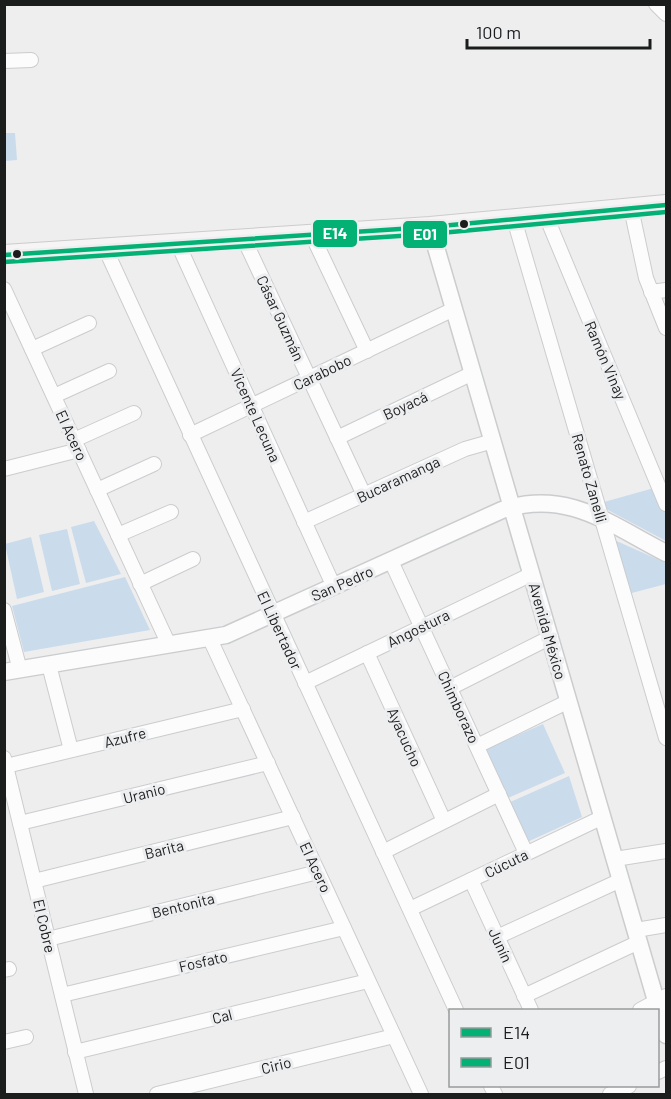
<svg xmlns="http://www.w3.org/2000/svg" width="671" height="1099" viewBox="0 0 671 1099" font-family="Barlow,sans-serif">
<style>
.green{fill:#cadbec}
.lines{fill:none;stroke-linecap:round;stroke-linejoin:round}
.minor-casing{stroke:#cbcccd;stroke-width:16}
.tertiary-casing{stroke:#cbcccd;stroke-width:19}
.secondary-casing{stroke:#cbcccd;stroke-width:22}
.minor{stroke:#fcfcfd;stroke-width:14}
.tertiary{stroke:#fcfcfd;stroke-width:16}
.secondary{stroke:#f6f4f4;stroke-width:20}
.bus-1-casing{stroke:#edeef0;stroke-width:9}
.bus-2-casing{stroke:#edeef0;stroke-width:9}
.bus-1{stroke:#03b175;stroke-width:4.5}
.bus-2{stroke:#03b175;stroke-width:4.5}
.bus-dot{fill:#1b1c1c;stroke:#edeef0;stroke-width:2}
.labels{text-anchor:middle;dominant-baseline:central;stroke-width:6;stroke-linejoin:round;paint-order:stroke}
.street-label{font-size:15px;fill:#1b1c1c;stroke:#edeef0}
.line-badge{stroke:#edeef0;stroke-width:2}
.badge-label{font-size:16px;text-anchor:middle;font-weight:bold;fill:#fff}
</style>
<rect width="100%" height="100%" fill="#eeeeef"/>
<!-- green -->
<g class="green">
<path d="M5,133H15L17,160L5,161Z"/>
<path d="M654,488L666,515V541L606,509L604,502Z"/>
<path d="M94,521L121,574L86,583L71,527Z"/>
<path d="M67,529L80,584L52,591L39,535Z"/>
<path d="M31,537L44,592L17,599L5,544Z"/>
<path d="M612,539L666,563V584L628,594Z"/>
<path d="M125,577L150,630L24,652L12,606Z"/>
<path d="M543,724L565,773L508,798L486,749Z"/>
<path d="M569,776L582,817L525,843L508,803Z"/>
</g>
<g class="lines">
<!-- minor casing -->
<g class="minor-casing">
<g id="minor">
<path d="M656,4L666,14"/>
<path d="M4,61L31,60"/>
<path d="M631,208L646,278L666,328"/>
<path d="M546,216L666,504"/>
<path d="M514,219L666,738"/>
<path d="M312,235L367,351"/>
<path d="M244,239L364,495"/>
<path d="M178,244L334,587"/>
<path d="M105,248L456,1010"/>
<path d="M4,289L169,645"/>
<path d="M651,292L666,290"/>
<path d="M32,349L89,323"/>
<path d="M54,396L109,371"/>
<path d="M190,435L454,309"/>
<path d="M337,438L473,373"/>
<path d="M74,440L134,413"/>
<path d="M4,469L79,450"/>
<path d="M97,490L154,464"/>
<path d="M304,522L465,449L493,441"/>
<path d="M118,535L171,512"/>
<path d="M391,561L526,853"/>
<path d="M140,584L193,559"/>
<path d="M4,610L20,670"/>
<path d="M210,639L421,1094"/>
<path d="M367,653L444,821"/>
<path d="M49,665L71,750"/>
<path d="M305,683L532,574"/>
<path d="M450,688L551,637"/>
<path d="M477,746L569,701"/>
<path d="M4,758L86,1094"/>
<path d="M6,766L243,709"/>
<path d="M20,823L268,763"/>
<path d="M383,852L499,794"/>
<path d="M615,859L666,851"/>
<path d="M471,880L531,1010"/>
<path d="M34,881L293,817"/>
<path d="M410,909L603,817"/>
<path d="M636,930L666,925"/>
<path d="M497,937L621,880"/>
<path d="M48,939L318,872"/>
<path d="M4,970L9,969"/>
<path d="M62,995L344,928"/>
<path d="M524,996L639,942"/>
<path d="M640,1010L666,996"/>
<path d="M4,1042L26,1037"/>
<path d="M75,1052L368,981"/>
<path d="M658,1072L666,1068"/>
<path d="M491,1086L495,1094"/>
<path d="M157,1094L394,1036"/>
<path d="M610,1094L629,1086"/>
</g>
</g>
<!-- tertiary casing -->
<g class="tertiary-casing">
<g id="tertiary">
<path d="M430,227L666,1035"/>
<path d="M4,672L226,635L502,510C567,488 611,525 666,553"/>
</g>
</g>
<!-- secondary casing -->
<g class="secondary-casing">
<path id="secondary" d="M4,255L430,227L666,205"/>
</g>
<!-- minor -->
<use href="#minor" class="minor"/>
<!-- tertiary -->
<use href="#tertiary" class="tertiary"/>
<!-- secondary -->
<use href="#secondary" class="secondary"/>
<!-- bus-1 casing -->
<g class="bus-1-casing">
<path id="bus-1" d="M4,255L430,227L666,205"/>
</g>
<!-- bus-2 casing -->
<g class="bus-2-casing">
<path id="bus-2" d="M4,262L430,234L666,212"/>
</g>
<!-- bus-1 -->
<use href="#bus-1" class="bus-1"/>
<!-- bus-2 -->
<use href="#bus-2" class="bus-2"/>
</g>
<!-- markers -->
<g class="bus-dot">
<circle cx="464" cy="224" r="5"/>
<circle cx="17" cy="254" r="5"/>
</g>
<g class="labels">
<!-- street labels -->
<g class="street-label">
<text transform="translate(281 318) rotate(65)">Cásar Guzmán</text>
<text transform="translate(606 360) rotate(67)">Ramón Vinay</text>
<text transform="translate(322 372) rotate(-26)">Carabobo</text>
<text transform="translate(405 405) rotate(-25)">Boyacá</text>
<text transform="translate(256 415) rotate(66)">Vicente Lecuna</text>
<text transform="translate(72 435) rotate(65)">El Acero</text>
<text transform="translate(590 478) rotate(74)">Renato Zanelli</text>
<text transform="translate(398 479) rotate(-25)">Bucaramanga</text>
<text transform="translate(342 583) rotate(-24)">San Pedro</text>
<text transform="translate(418 628) rotate(-26)">Angostura</text>
<text transform="translate(280 630) rotate(65)">El Libertador</text>
<text transform="translate(548 631) rotate(74)">Avenida México</text>
<text transform="translate(459 707) rotate(65)">Chimborazo</text>
<text transform="translate(125 737) rotate(-14)">Azufre</text>
<text transform="translate(405 737) rotate(66)">Ayacucho</text>
<text transform="translate(144 793) rotate(-14)">Uranio</text>
<text transform="translate(164 849) rotate(-14)">Barita</text>
<text transform="translate(506 863) rotate(-26)">Cúcuta</text>
<text transform="translate(316 867) rotate(65)">El Acero</text>
<text transform="translate(183 905) rotate(-14)">Bentonita</text>
<text transform="translate(45 926) rotate(77)">El Cobre</text>
<text transform="translate(501 945) rotate(65)">Junín</text>
<text transform="translate(203 961) rotate(-13)">Fosfato</text>
<text transform="translate(222 1016) rotate(-14)">Cal</text>
<text transform="translate(276 1065) rotate(-14)">Cirio</text>
</g>
</g>
<g class="line-badge">
<rect x="312" y="219" width="46" height="29" rx="6" fill="#03b175"/>
<rect x="402" y="220" width="46" height="29" rx="6" fill="#03b175"/>
</g>
<g class="badge-label">
<text x="335" y="239">E14</text>
<text x="425" y="240">E01</text>
</g>
<!-- border -->
<rect width="671" height="1099" fill="none" stroke="#1b1c1c" stroke-width="12"/>
<!-- legend -->
<rect x="449" y="1009" width="210" height="78" fill="#edeef0" stroke="#999a9b" stroke-width="1.5"/>
<rect x="461" y="1028" width="30" height="9" fill="#03b175" stroke="#999a9b" stroke-width="1.5"/>
<text x="503" y="1039" font-size="18" fill="#1b1c1c">E14</text>
<rect x="461" y="1058" width="30" height="9" fill="#03b175" stroke="#999a9b" stroke-width="1.5"/>
<text x="503" y="1069" font-size="18" fill="#1b1c1c">E01</text>
<!-- scale -->
<path d="M467 39v9h183v-9" fill="none" stroke="#1b1c1c" stroke-width="3"/>
<text x="476" y="39" font-size="18" fill="#1b1c1c" stroke="#edeef0" stroke-width="4.5" paint-order="stroke">100 m</text>
</svg>
